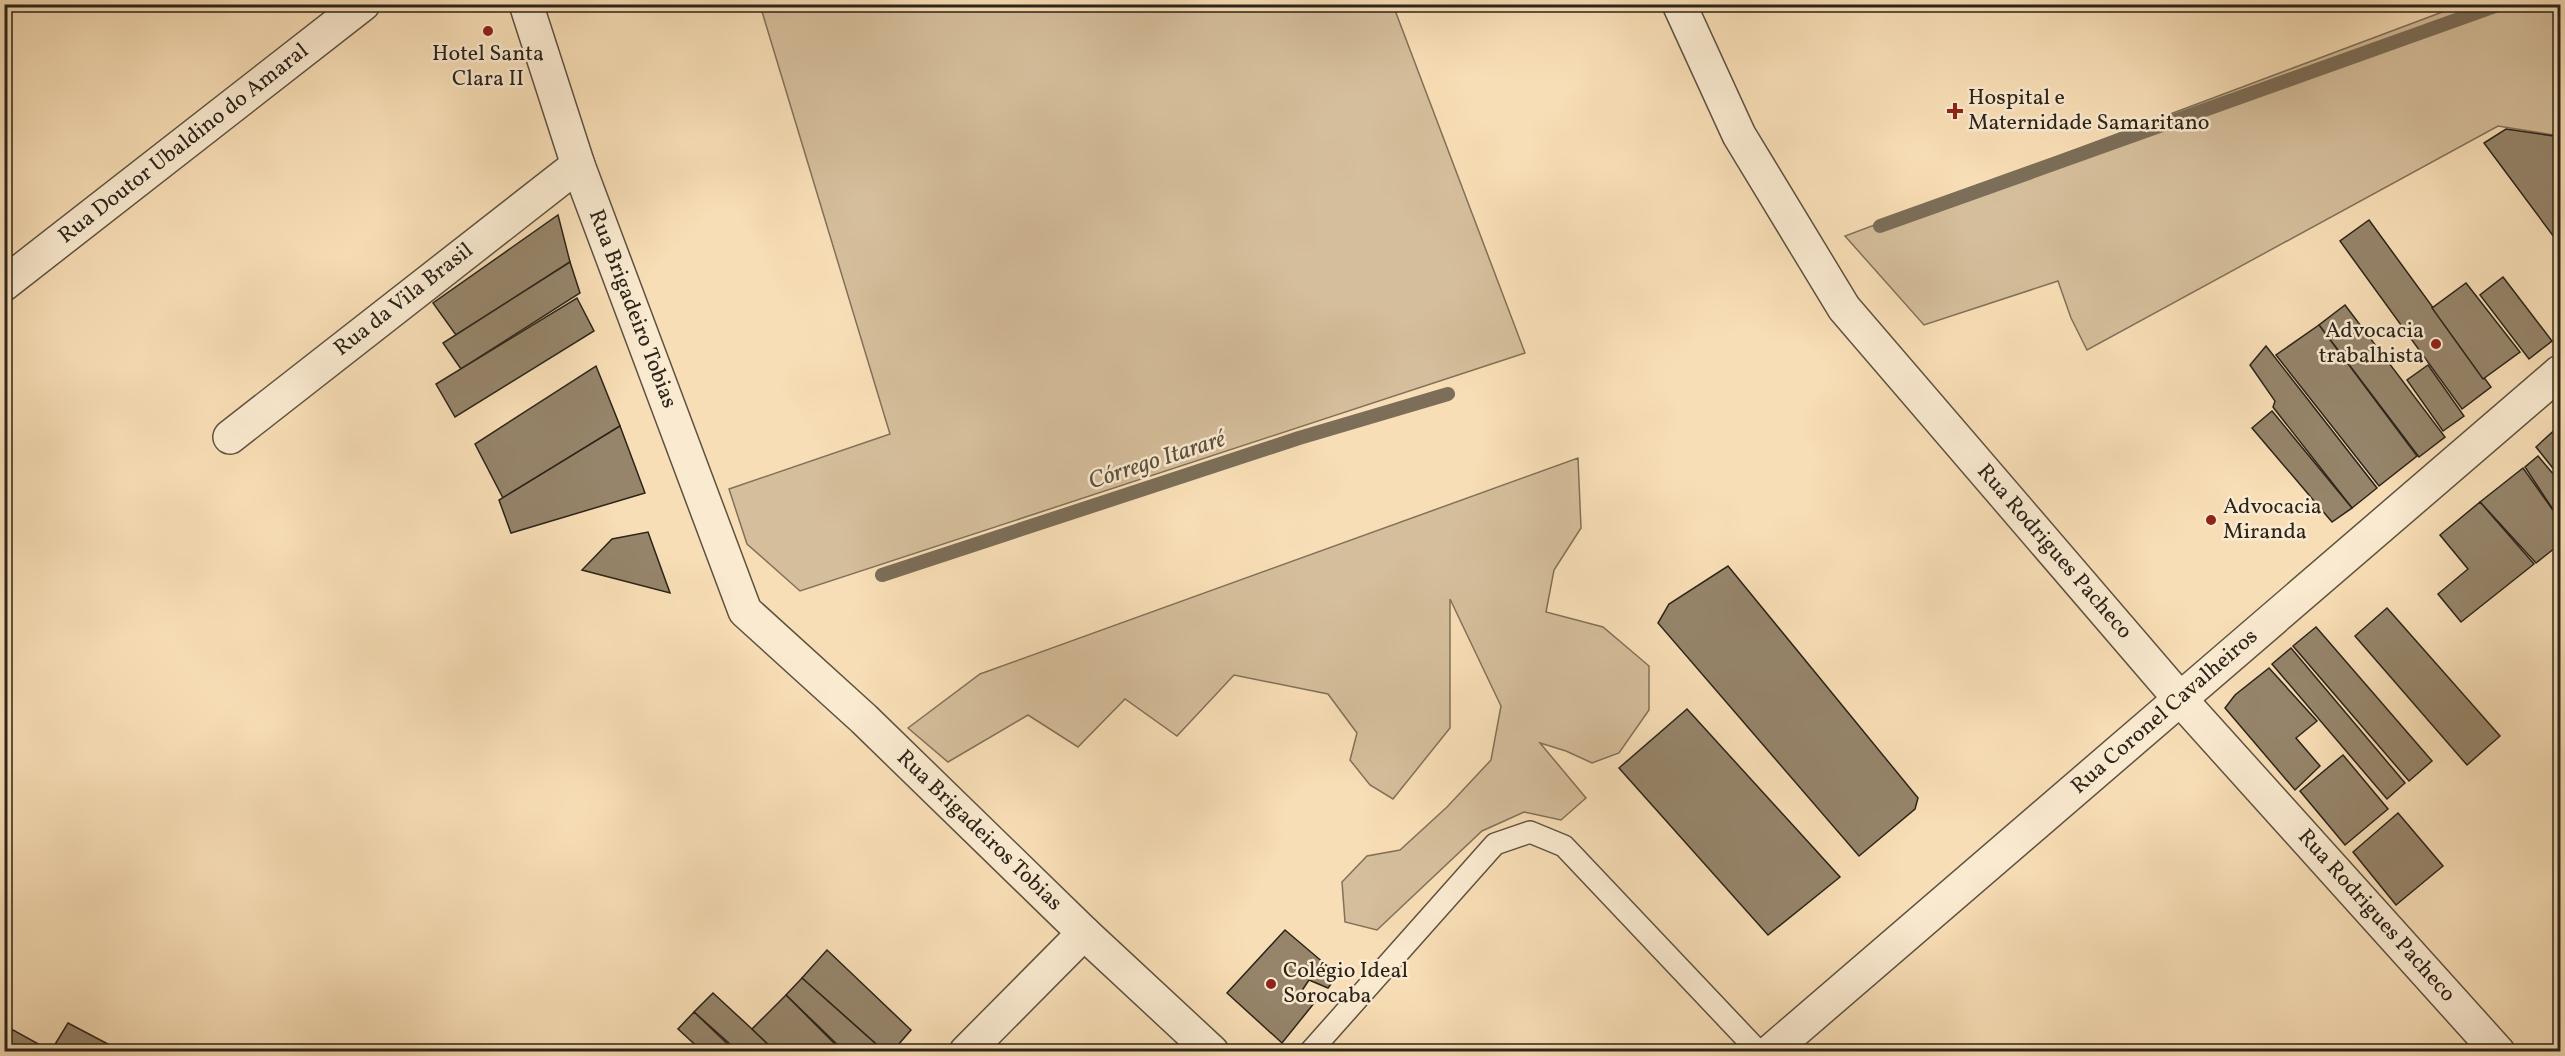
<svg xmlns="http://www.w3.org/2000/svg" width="2565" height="1056" viewBox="0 0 2565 1056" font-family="Vollkorn,serif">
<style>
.green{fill:#d5be9b;stroke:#80715a;stroke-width:1.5}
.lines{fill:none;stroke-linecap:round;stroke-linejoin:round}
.stream{stroke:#7c6e58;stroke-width:14}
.building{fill:#96856b;stroke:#2b241a;stroke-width:1.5}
.lane-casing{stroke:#5e5241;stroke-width:24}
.street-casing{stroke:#5e5241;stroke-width:36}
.lane{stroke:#faead0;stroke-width:21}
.street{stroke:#faead0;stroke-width:33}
.poi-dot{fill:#8f2418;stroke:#faead0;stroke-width:2}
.labels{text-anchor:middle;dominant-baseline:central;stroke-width:5;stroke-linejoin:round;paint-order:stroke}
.poi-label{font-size:22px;fill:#2b241a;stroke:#faead0;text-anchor:start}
.street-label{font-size:22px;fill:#2b241a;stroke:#faead0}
.water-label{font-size:24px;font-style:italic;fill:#5a4f3e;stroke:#faead0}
</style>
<rect width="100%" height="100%" fill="#f8deb6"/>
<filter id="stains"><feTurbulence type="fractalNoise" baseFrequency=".00333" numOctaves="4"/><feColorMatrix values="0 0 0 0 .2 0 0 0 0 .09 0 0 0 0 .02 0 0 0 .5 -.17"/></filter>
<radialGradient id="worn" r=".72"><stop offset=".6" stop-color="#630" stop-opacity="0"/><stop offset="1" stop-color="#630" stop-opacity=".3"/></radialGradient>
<!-- green -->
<g class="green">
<path d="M760,5H1393L1525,353L800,591L747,544L729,489L890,434Z"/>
<path d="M2461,5H2560V136L2498,126L2087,350L2071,318L2058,281L1924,325L1845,236Z"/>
<path d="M1578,458L1581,528L1554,570L1546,612L1603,627L1649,666V710L1619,753L1592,763L1566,751L1540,743L1586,798L1561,820L1524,812L1482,831L1377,930L1345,922L1342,882L1367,856L1400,850L1447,807L1491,760L1501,706L1450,599V728L1393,799L1370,785L1350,760L1357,733L1328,694L1234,675L1177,736L1125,699L1078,747L1028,715L948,762L908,728L980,674Z"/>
</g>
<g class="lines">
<!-- stream -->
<g class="stream">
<path d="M1880,226L2501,4"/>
<path d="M882,575L1299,438L1448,394"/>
</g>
</g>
<!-- building -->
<g class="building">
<path d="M2506,129L2560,137V245L2484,143Z"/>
<path d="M558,215L570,262L456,335L433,303Z"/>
<path d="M2369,220L2491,387L2462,409L2340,241Z"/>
<path d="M570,262L580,293L461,369L443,343Z"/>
<path d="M2503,277L2552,341L2529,359L2480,295Z"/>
<path d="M2466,283L2520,352L2483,379L2432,308Z"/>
<path d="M577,298L594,331L455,417L436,384Z"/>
<path d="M2345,305L2445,437L2419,457L2319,325Z"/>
<path d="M2319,325L2417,456L2379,486L2276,355Z"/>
<path d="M2266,346L2377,488L2352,508L2273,407L2275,401L2250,365Z"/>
<path d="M2428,365L2464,416L2443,431L2407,380Z"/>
<path d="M596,366L620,426L503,498L475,444Z"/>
<path d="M2272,411L2352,508L2332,522L2252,428Z"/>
<path d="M2560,425V477L2536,447Z"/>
<path d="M620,426L645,493L511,533L499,500Z"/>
<path d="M2538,456L2560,482V505L2554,511L2525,467Z"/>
<path d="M2523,468L2560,520V544L2536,563L2480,502Z"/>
<path d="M2480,502L2534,564L2461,622L2438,594L2468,569L2440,535Z"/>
<path d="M648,532L670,593L582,570L612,539Z"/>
<path d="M1728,566L1918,798L1915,809L1859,856L1658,623L1669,604Z"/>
<path d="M2387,608L2500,736L2467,765L2355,636Z"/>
<path d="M2316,627L2432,761L2409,781L2293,646Z"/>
<path d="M2291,648L2405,783L2387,799L2272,664Z"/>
<path d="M2269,668L2317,721L2296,738L2320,766L2295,790L2225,708L2235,695Z"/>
<path d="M1687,709L1840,877L1768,935L1619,768Z"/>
<path d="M2343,755L2388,809L2345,845L2300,791Z"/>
<path d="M2398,813L2443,866L2396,905L2353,852Z"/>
<path d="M1285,930L1338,975L1328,988L1309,980L1299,995L1315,1002L1282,1043L1227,993Z"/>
<path d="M827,950L911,1030L892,1052H885L802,978Z"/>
<path d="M802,978L885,1052H845L786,995Z"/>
<path d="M713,993L752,1029L776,1052H739L694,1012Z"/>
<path d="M786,995L843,1052H776L752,1029Z"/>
<path d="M694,1012L736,1052H703L678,1029Z"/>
<path d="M68,1023L123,1052H4V1025L51,1051Z"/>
</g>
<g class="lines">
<!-- lane casing -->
<g class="lane-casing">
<path id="lane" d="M1310,1052L1495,844L1530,832L1564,846L1759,1052"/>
</g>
<!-- street casing -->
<g class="street-casing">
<g id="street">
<path d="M526,4L578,165L745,611L864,719L1084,933L1212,1052"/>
<path d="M1679,4L1739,135L1844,308L2180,699L2498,1052"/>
<path d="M4,284L363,4"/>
<path d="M230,437L578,165"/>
<path d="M966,1052L1084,933"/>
<path d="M1770,1052L2560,372"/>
</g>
</g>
<!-- lane -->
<use href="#lane" class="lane"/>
<!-- street -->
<use href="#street" class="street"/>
</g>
<!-- markers -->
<g class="poi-dot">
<circle cx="488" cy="31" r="6"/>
<path d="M1952 102h6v6h6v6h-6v6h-6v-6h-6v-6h6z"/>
<circle cx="2436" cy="344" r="6"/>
<circle cx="2211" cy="520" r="6"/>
<circle cx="1271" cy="984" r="6"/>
</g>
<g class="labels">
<!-- poi labels -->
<g class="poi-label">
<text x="488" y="54" text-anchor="middle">Hotel Santa<tspan x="488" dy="25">Clara II</tspan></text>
<text x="1968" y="98">Hospital e<tspan x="1968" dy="25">Maternidade Samaritano</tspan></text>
<text x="2424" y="331" text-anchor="end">Advocacia<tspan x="2424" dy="25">trabalhista</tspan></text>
<text x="2223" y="507">Advocacia<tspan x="2223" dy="25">Miranda</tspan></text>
<text x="1283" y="971">Colégio Ideal<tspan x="1283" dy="25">Sorocaba</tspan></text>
</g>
<!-- street labels -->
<g class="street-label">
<text transform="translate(184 144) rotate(-38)">Rua Doutor Ubaldino do Amaral</text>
<text transform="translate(404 300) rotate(-38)">Rua da Vila Brasil</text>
<text transform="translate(632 309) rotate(69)">Rua Brigadeiro Tobias</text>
<text transform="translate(2054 552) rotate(49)">Rua Rodrigues Pacheco</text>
<text transform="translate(2165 712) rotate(-41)">Rua Coronel Cavalheiros</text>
<text transform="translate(979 831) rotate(44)">Rua Brigadeiros Tobias</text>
<text transform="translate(2376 916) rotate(48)">Rua Rodrigues Pacheco</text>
</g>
<!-- water labels -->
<g class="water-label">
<text transform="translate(1157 461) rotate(-18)">Córrego Itararé</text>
</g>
</g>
<!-- margin -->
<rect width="2565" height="1056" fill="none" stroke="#f8deb6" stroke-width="24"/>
<rect x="6" y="6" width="2553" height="1044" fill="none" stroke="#2b241a" stroke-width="3"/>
<rect x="12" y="12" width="2541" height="1032" fill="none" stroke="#2b241a" stroke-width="1.5"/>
<rect width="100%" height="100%" filter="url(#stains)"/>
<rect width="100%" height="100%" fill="url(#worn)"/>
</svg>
